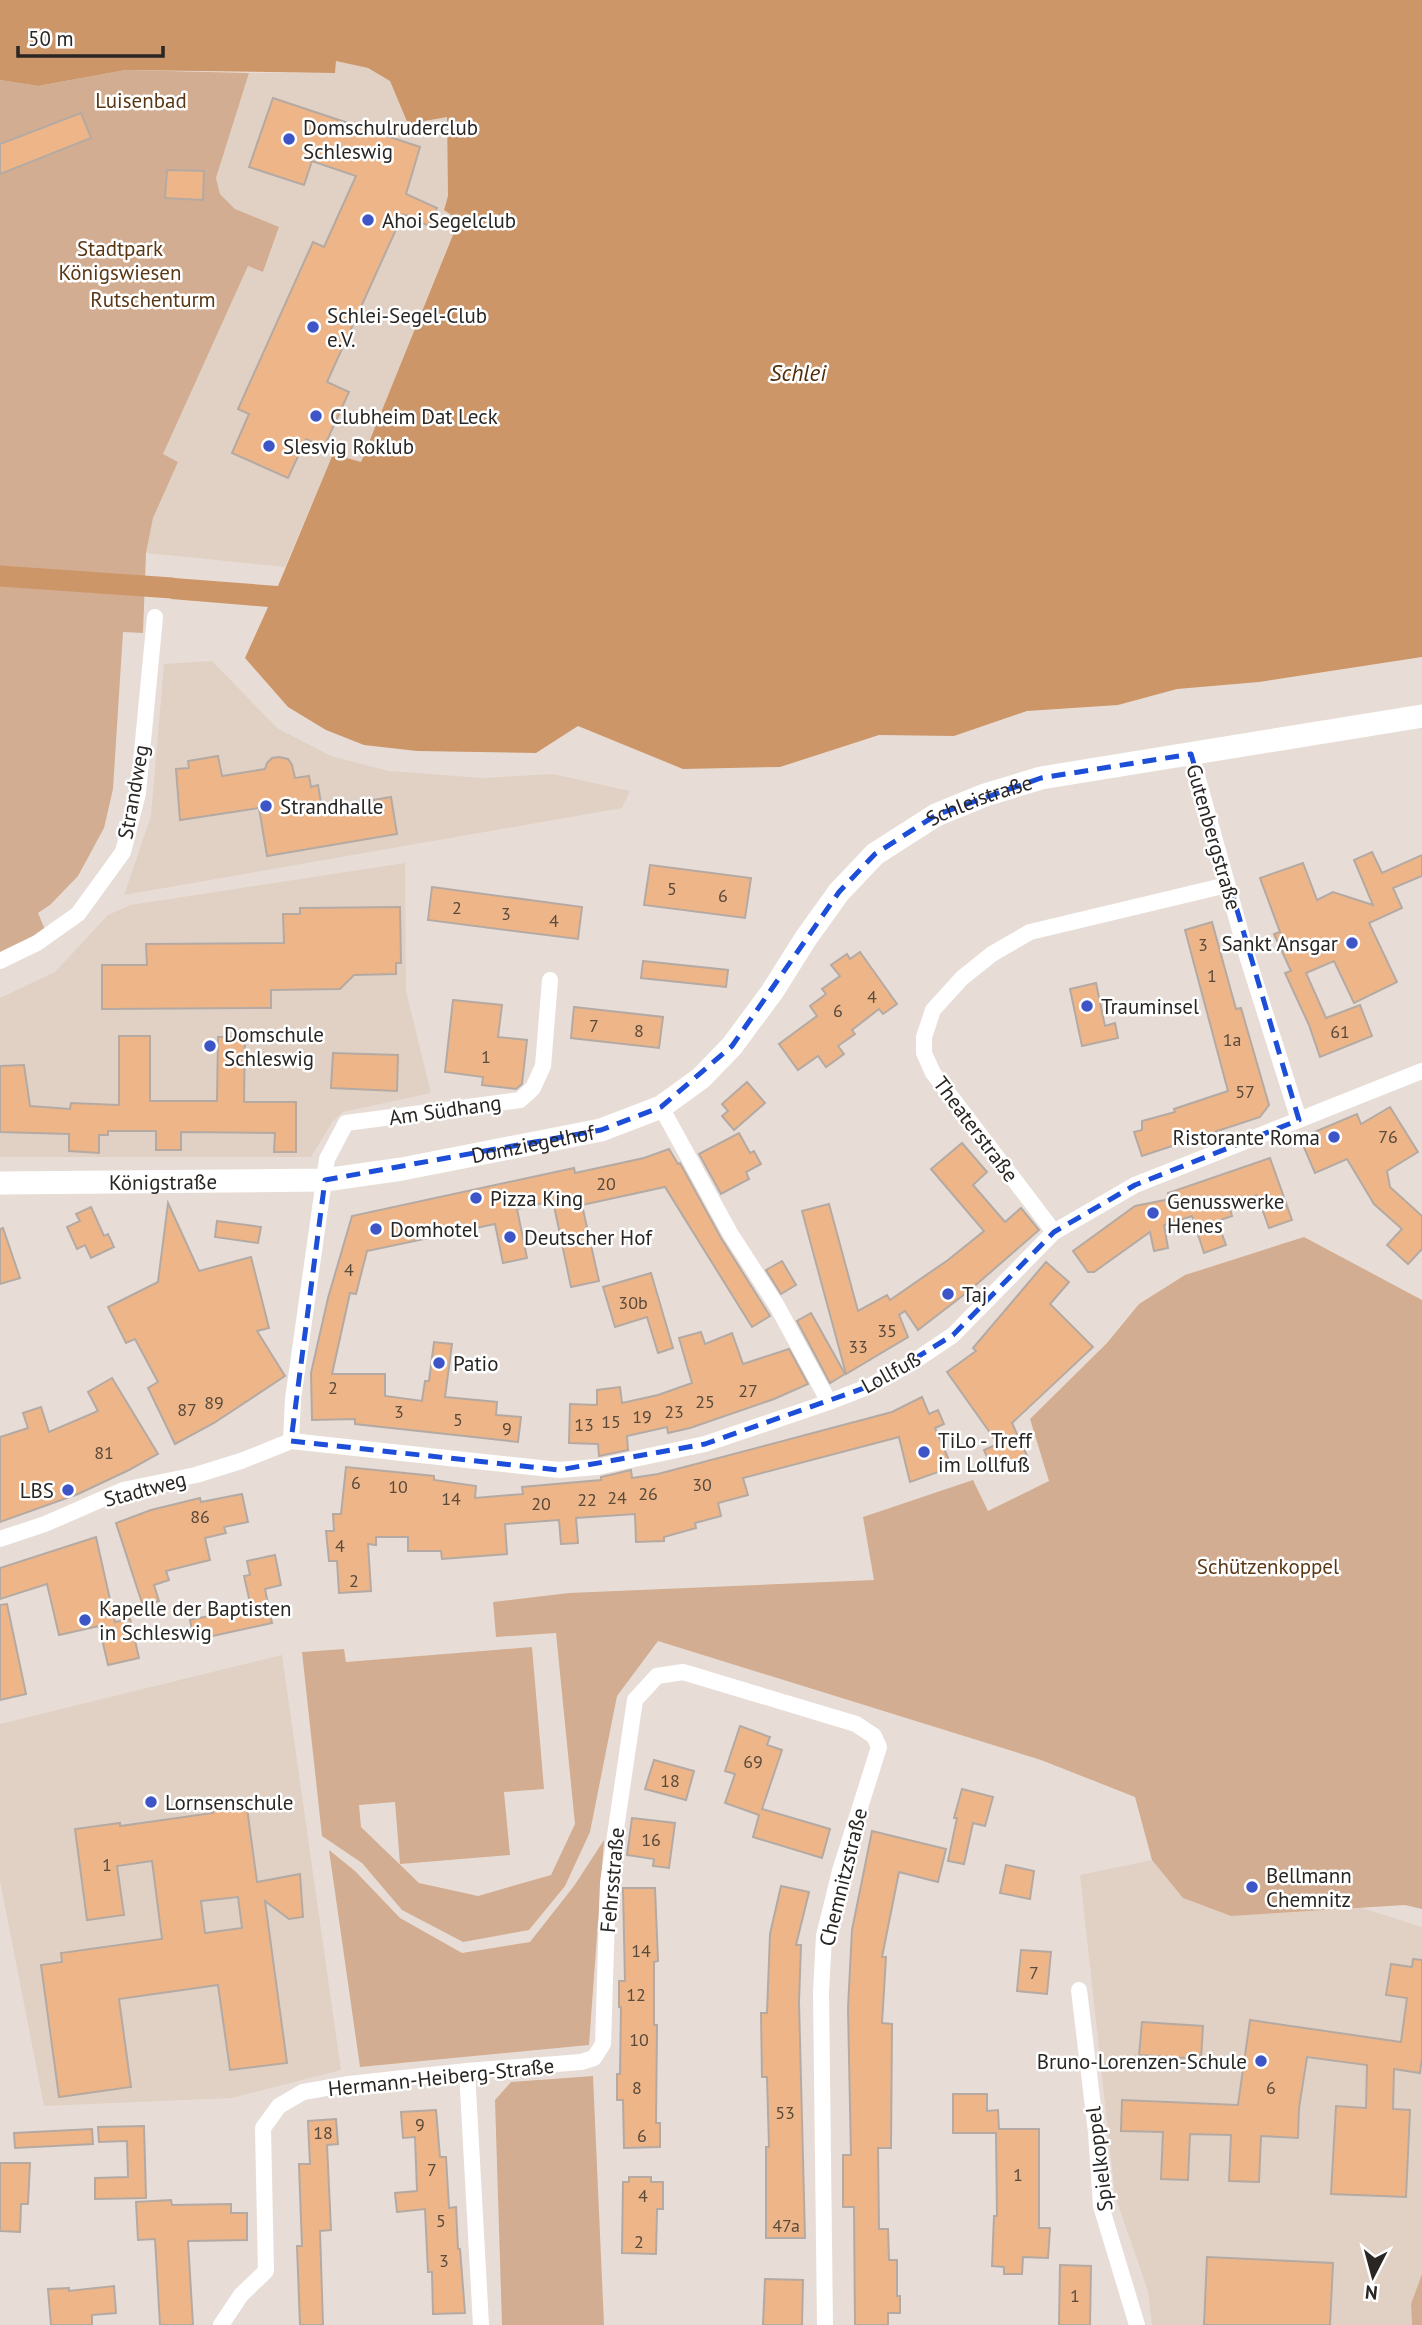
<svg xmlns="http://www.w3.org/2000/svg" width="1422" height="2325" viewBox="0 0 1422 2325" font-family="'PT Sans',sans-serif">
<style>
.built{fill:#e1d1c4}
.green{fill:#d2ad91}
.water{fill:#cc9669}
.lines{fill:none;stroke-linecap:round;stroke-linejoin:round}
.canal{stroke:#cc9669;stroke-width:21}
.building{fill:#eeb688;stroke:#b4aaa3;stroke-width:2;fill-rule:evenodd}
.street{stroke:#fff;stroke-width:16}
.secondary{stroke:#fff;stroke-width:23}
.marked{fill:none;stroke:#1d4ed8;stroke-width:5;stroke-dasharray:14 9;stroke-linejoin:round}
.poi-dot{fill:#3e55c8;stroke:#fff;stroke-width:2.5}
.labels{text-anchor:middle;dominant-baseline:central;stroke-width:5;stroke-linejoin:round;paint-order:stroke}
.number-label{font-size:18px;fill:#5a4a3c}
.park-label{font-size:21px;fill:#5b3613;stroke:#fff}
.poi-label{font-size:21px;fill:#292623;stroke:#fff;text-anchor:start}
.street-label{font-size:21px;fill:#292623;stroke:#fff}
.water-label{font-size:23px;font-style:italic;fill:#512d08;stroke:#fff}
</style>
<rect width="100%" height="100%" fill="#e7ddd6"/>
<!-- built -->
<g class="built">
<path d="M336,61L368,68L390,81L408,124L447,117L448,196L444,209L459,219L361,462L333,454L285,567L146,553L153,518L178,462L162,455L248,266L263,272L279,228L235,209L220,194L216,178L249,73H335Z"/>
<path d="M212,661L277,728L331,756L389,771L483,778L553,774L630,791L622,808L124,895L151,816L164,664Z"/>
<path d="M405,863L406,991L431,1093L343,1112L333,1121L311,1157H0V998L55,972L108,915L130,905Z"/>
<path d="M282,1655L341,2070L232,2098L44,2106L0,1881V1724Z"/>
<path d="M1152,1860L1183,1898L1231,1916L1362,1908L1422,1927V2274L1411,2304L1412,2325H1152L1148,2291L1115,2196L1080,1875Z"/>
</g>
<!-- green -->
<g class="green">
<path d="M126,70L249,73L216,178L220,194L235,209L279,227L263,272L248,266L163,454L178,462L153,518L146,553L143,633L123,632L113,789L104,828L78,876L50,905L38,913L46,932L0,954V80L38,86Z"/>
<path d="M1304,1237L1422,1300V1909L1405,1905L1231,1916L1183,1898L1152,1860L1135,1797L1041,1760L658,1641L617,1696L590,1832L565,1886L529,1930L463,1942L402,1910L362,1863L322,1836L302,1652L344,1649L346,1662L532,1647L544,1789L504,1792L510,1855L400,1864L395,1802L359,1805L361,1827L419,1883L478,1896L551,1875L575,1824L556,1633L496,1637L493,1602L569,1593L874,1580L863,1517L973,1480L988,1511L1049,1481L1030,1419L1107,1343L1139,1304L1185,1275Z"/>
<path d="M604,1840L589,2045L360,2067L329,1850L355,1871L400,1918L462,1953L530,1942L574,1886Z"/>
<path d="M593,2076L604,2325H502L495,2100L511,2082Z"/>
<path d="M1422,2274V2325H1412L1411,2304Z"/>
</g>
<!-- water -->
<path class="water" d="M0,0H1422V657L1259,682L1177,689L1118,705L1027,711L954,736L879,735L780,767L683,769L578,726L536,753L417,751L364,745L326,730L288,707L245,658L268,607L171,599L174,578L278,586L333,454L361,462L459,220L444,210L448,196L447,117L408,124L390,81L368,68L336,61L335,73L126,70L38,86L0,80Z"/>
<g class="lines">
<!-- canal -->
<path class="canal" d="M0,576L172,588"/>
</g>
<!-- building -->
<g class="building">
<path d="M273,98L420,147L406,194L437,208L429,226L403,214L327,382L349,392L324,447L306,439L288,478L232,453L249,414L238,409L313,242L324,247L356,176L312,161L304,185L249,167Z"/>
<path d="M81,113L91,138L0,174V144Z"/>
<path d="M167,170L204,171L203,200L165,198Z"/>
<path d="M218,756L222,776L265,769L267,763L272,758L279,757L288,759L292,765L295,778L309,776L311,787L318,785L322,809L391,797L397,834L267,856L259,808L180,820L176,769L189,768L188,761Z"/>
<path d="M1372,852L1382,873L1422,855V876L1393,888L1402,908L1369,923L1397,982L1354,1003L1334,961L1306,973L1326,1018L1360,1005L1372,1036L1320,1057L1309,1025L1285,973L1291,971L1274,934L1280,932L1260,878L1303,863L1317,900L1333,892L1373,905L1354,860Z"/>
<path d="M650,865L751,878L745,918L644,905Z"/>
<path d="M432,887L582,907L578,939L428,920Z"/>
<path d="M400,907L401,963H396V974L354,975L340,989L271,990V1008L102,1009V965H147L146,944L284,943L283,914H300V908Z"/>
<path d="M1212,922L1236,1009L1241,1008L1269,1105L1260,1117L1142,1156L1134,1132L1142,1130V1121L1175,1112L1174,1109L1228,1091L1185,930Z"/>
<path d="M860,952L897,1004L883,1014L879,1009L852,1030L855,1034L838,1046L844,1054L826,1067L818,1056L798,1070L779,1044L817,1016L810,1006L826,994L822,989L840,976L831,965L847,954L850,959Z"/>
<path d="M643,961L728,970L726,987L641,978Z"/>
<path d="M1096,983L1105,1026L1115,1023L1118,1038L1082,1046L1070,989Z"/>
<path d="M453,1000L502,1005L498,1037L527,1040L522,1084L516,1089L482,1085L483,1077L445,1072Z"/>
<path d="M574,1007L663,1017L659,1048L571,1038Z"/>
<path d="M119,1036H150V1101H217L218,1037H245L244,1102H296V1152H274L275,1133L181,1132V1150H156V1131H108V1135H99V1153L69,1151V1134L0,1132V1066L24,1065L30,1106L70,1109L71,1103L119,1105Z"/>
<path d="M333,1053L398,1055L397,1091L331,1088Z"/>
<path d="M747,1082L765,1103L734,1130L722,1116L728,1111L722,1104Z"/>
<path d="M1390,1107L1418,1152L1387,1171L1390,1187L1422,1216V1249L1408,1264L1387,1245L1402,1229L1374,1204L1347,1159L1315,1173L1300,1138L1357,1114L1361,1124Z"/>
<path d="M739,1133L750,1153L754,1151L761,1164L746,1172L749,1179L721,1194L699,1154Z"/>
<path d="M962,1143L987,1172L973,1185L1005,1222L1021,1208L1039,1230L970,1290L918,1330L905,1311L899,1315L908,1337L846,1374L802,1211L829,1204L858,1311L887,1295L890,1300L948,1260L984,1231L931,1169Z"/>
<path d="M669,1149L678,1164L680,1163L721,1238L770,1316L752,1327L665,1187L582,1205L599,1281L571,1287L553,1201L517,1209L527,1258L503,1263L495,1224L367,1251L356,1294L350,1293L332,1374H385V1396L422,1401L425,1381H429L434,1342L452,1344L445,1397L497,1402L496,1415L521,1417L518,1442L355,1424V1419L312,1420L311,1373L328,1298L352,1216L574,1168L575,1173L644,1158Z"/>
<path d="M1270,1158L1292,1220L1269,1228L1257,1195L1229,1205L1232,1216L1217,1221L1226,1245L1204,1253L1192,1216L1164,1225L1168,1248L1154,1251L1150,1232L1094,1272H1088L1073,1251L1135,1206L1170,1199L1168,1193Z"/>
<path d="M168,1203L199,1271L251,1257L269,1328L257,1331L285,1376L214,1423L175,1444L148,1388L158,1382L135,1339L126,1343L108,1307L158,1282Z"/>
<path d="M91,1207L104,1236L108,1234L114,1247L91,1258L85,1245L77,1249L67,1227L80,1221L76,1214Z"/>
<path d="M217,1221L261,1227L258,1243L215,1237Z"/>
<path d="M3,1228L20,1278L0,1284V1229Z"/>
<path d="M782,1261L796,1285L781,1294L766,1270Z"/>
<path d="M1046,1262L1069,1282L1050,1304L1093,1347L1012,1423L1028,1458L994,1473L984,1450L998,1444L947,1372L976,1351L973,1348Z"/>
<path d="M651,1273L673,1348L658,1353L647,1317L615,1327L603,1287Z"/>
<path d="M811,1313L845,1374L830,1383L797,1321Z"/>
<path d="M701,1332L705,1344L732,1333L743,1364L789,1349L808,1384L774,1399L690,1428L668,1433L667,1427L627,1436L628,1450L599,1456L598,1444L569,1443L570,1404L597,1405V1390L620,1387L622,1403L658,1395L692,1383L679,1338Z"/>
<path d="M112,1378L158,1454L129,1470L78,1494L0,1522V1437L28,1428L23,1413L41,1407L49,1432L98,1411L88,1392Z"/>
<path d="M922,1397L929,1414L938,1410L944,1424L935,1428L952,1467L910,1482L899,1437L743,1478L748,1495L718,1503L721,1516L695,1523L696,1528L664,1537V1541L636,1542L635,1514L576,1518L578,1543L561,1544L559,1520L505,1524L507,1554L442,1559L441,1551H408V1537H376V1545L368,1544L371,1591L339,1593L337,1561H329L326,1531H334L333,1514H341L346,1467L434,1476V1480L476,1486L475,1498L523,1494L522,1487L601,1480V1477L631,1470L632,1478L658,1474L892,1412Z"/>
<path d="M242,1494L248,1522L224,1527L226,1533L205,1538L210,1560L166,1571L169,1580L154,1585L159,1601L143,1606L116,1523L151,1510L200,1498L201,1502Z"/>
<path d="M96,1537L115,1622L130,1619L139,1658L108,1665L99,1626L59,1635L47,1584L0,1599V1568Z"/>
<path d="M275,1555L281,1585L265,1589L272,1623L194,1640L190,1620L251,1607L244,1576L250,1575L247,1561Z"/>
<path d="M7,1604L26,1694L0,1700V1605Z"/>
<path d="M740,1726L770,1737L767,1745L782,1750L762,1809L830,1829L822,1858L753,1837L759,1815L725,1803L735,1774L725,1771Z"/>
<path d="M654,1760L694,1771L686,1800L645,1789Z"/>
<path d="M962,1789L993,1797L985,1826L973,1823L964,1864L948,1861L957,1818H954Z"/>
<path d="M246,1801L257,1882L300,1874L303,1917L289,1919L265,1901L287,2063L230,2070L218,1985L119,1999L131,2087L59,2097L41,1965L62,1962L61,1953L162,1939L152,1861L117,1866L124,1915L87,1920L75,1829L120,1823V1826L213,1813V1806ZM238,1897L242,1928L205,1933L201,1901Z"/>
<path d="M632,1818L675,1823L669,1868L653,1866L654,1859L627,1855Z"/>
<path d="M872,1831L946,1849L938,1882L899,1872L882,1957H886L882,2023L892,2024L891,2148H878L879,2229H888L889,2260H897V2296H900V2313H888V2325H855L854,2207H843V2155H851L848,2008L852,1930Z"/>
<path d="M1006,1865L1034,1871L1030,1899L1000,1893Z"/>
<path d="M781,1886L809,1892L796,1945H801L799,2002L805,2238H766V2147H769L767,2077H762L761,2013H767L770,1934Z"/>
<path d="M623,1888H655L658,1961L654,1962V2025H657L656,2123H660V2147L624,2148L623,2100H617V2074H620L621,2007H619V1981H625Z"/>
<path d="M1021,1950L1051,1952L1047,1994L1017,1991Z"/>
<path d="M1413,1959L1422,1960V2057L1420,2073L1394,2069L1393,2109L1410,2110L1406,2197L1331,2194L1336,2106L1366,2108L1367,2065L1307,2057L1299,2108L1298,2138L1261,2136L1259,2182L1229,2181L1231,2135L1190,2134L1188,2180L1161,2179L1163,2132L1121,2131L1122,2100L1238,2105L1250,2020L1401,2042L1407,1998L1386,1995L1391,1964L1412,1967Z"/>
<path d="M1142,2022L1203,2026L1201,2059L1139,2055Z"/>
<path d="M953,2094H987V2111L998,2110L999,2129H1039V2228H1050L1048,2258L1023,2257L1022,2274H1004V2267L992,2266L994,2216H997L996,2133H953Z"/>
<path d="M436,2110L440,2157H446L449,2208L456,2207L458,2249H460L465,2313L433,2314L432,2272H428L425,2209L397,2212L395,2193L417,2191L415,2137L403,2138L401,2112Z"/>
<path d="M336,2119L338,2144L327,2145L331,2230L320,2231L323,2325H300L297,2246H302L299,2164H310L308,2121Z"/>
<path d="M144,2126L146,2198L95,2199V2178L128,2177L127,2141L99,2142L98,2127Z"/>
<path d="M92,2129L93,2144L15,2148L14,2133Z"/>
<path d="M0,2163H30L28,2204H21L20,2232L0,2231Z"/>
<path d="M629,2177H651V2182H663V2209H657L656,2254L622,2253L623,2182H629Z"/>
<path d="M171,2200L172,2205L231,2204V2213H247V2240L188,2241L193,2325H160L155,2239L138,2240L136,2202Z"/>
<path d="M1207,2257L1333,2263L1330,2325H1204Z"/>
<path d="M1060,2265L1091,2266L1090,2325H1059Z"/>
<path d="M765,2279L803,2280L802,2325H763Z"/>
<path d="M114,2286L116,2313L92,2315V2325H51L48,2289L69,2288V2291Z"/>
</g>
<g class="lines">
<!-- street -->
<g class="street">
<path d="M1191,754L1248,959L1299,1120"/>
<path d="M0,961L37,943L78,914L123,852L138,793L155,617"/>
<path d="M661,1107L730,1233L777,1306L829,1402"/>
<path d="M1054,1232L933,1073L924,1053V1037L933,1010L962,978L992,954L1030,932L1227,885"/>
<path d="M291,1441L293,1399L327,1159L346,1123L520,1100L533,1088L543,1066L550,980"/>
<path d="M0,1539L45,1524L123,1490L196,1475L241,1461L291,1441L559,1470L597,1467L705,1444L829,1402L870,1386L913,1362L953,1335L1054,1232L1135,1185L1422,1071"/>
<path d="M1079,1990L1096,2132L1101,2206L1137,2325"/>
<path d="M467,2071L481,2325"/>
<path d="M221,2325L241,2295L266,2271L263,2128L279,2106L303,2092L349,2084L467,2071L581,2062L594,2058L603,2044L608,1883L635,1700L657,1676L683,1672L856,1724L874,1736L879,1747L840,1871L824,1936L821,1992L825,2325"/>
</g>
<!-- secondary -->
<path class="secondary" id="s1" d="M0,1183L325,1180L402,1169L601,1130L661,1107L701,1078L732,1046L772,992L806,938L839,892L875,854L936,815L985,795L1041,778L1422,716"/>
</g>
<!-- marked area -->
<path class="marked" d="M1191,754L1299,1120L1135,1185L1054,1232L953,1335L870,1386L705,1444L559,1470L291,1441L325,1180L601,1130L661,1107L732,1046L839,892L875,854L936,815L1041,778Z"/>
<!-- markers -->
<g class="poi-dot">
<circle cx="289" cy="139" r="7"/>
<circle cx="368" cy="220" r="7"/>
<circle cx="313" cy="327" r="7"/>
<circle cx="316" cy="416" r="7"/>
<circle cx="269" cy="446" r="7"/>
<circle cx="266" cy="806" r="7"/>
<circle cx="1352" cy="943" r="7"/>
<circle cx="1087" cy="1006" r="7"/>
<circle cx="210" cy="1046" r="7"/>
<circle cx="1334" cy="1137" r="7"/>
<circle cx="476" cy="1198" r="7"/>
<circle cx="1153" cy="1213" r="7"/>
<circle cx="376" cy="1229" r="7"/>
<circle cx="510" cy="1237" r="7"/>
<circle cx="948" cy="1294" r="7"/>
<circle cx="439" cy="1363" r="7"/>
<circle cx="924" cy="1452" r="7"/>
<circle cx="68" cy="1490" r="7"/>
<circle cx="85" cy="1620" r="7"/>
<circle cx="151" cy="1802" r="7"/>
<circle cx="1252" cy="1887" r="7"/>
<circle cx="1261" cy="2061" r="7"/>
</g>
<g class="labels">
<!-- number labels -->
<g class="number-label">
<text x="672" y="888">5</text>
<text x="723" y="895">6</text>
<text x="457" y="907">2</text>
<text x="506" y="913">3</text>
<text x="554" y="920">4</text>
<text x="1203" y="944">3</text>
<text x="1212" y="975">1</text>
<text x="872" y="996">4</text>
<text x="838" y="1010">6</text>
<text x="594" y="1025">7</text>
<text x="639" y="1030">8</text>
<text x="1340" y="1031">61</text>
<text x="1232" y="1039">1a</text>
<text x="486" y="1056">1</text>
<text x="1245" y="1091">57</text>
<text x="1388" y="1136">76</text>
<text x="606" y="1183">20</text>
<text x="349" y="1269">4</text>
<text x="633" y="1302">30b</text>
<text x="887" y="1330">35</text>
<text x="858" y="1346">33</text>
<text x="333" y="1387">2</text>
<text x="748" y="1390">27</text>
<text x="705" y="1401">25</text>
<text x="214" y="1402">89</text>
<text x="187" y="1409">87</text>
<text x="399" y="1411">3</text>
<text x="674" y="1411">23</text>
<text x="642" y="1416">19</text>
<text x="458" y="1419">5</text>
<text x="611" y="1421">15</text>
<text x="584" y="1424">13</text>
<text x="507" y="1428">9</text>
<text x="104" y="1452">81</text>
<text x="356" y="1482">6</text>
<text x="702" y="1484">30</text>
<text x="398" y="1486">10</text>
<text x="648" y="1493">26</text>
<text x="617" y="1497">24</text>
<text x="451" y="1498">14</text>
<text x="587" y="1499">22</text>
<text x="541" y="1503">20</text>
<text x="200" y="1516">86</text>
<text x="340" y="1545">4</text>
<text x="354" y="1580">2</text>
<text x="753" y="1761">69</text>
<text x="670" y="1780">18</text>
<text x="651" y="1839">16</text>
<text x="107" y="1864">1</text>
<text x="641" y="1950">14</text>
<text x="1034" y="1972">7</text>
<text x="636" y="1994">12</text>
<text x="639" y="2039">10</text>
<text x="637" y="2087">8</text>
<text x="1271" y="2087">6</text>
<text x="785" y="2112">53</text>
<text x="420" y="2124">9</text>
<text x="323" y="2132">18</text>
<text x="642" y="2135">6</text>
<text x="432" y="2169">7</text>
<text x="1018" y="2174">1</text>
<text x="643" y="2195">4</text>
<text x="441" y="2220">5</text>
<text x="786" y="2225">47a</text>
<text x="639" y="2241">2</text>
<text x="444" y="2260">3</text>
<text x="1075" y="2295">1</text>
</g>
<!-- park labels -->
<g class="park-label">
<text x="141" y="100">Luisenbad</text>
<text x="120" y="248">Stadtpark<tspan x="120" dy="24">Königswiesen</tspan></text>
<text x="153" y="299">Rutschenturm</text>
<text x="1268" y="1566">Schützenkoppel</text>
</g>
<!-- poi labels -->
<g class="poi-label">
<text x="303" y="127">Domschulruderclub<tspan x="303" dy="24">Schleswig</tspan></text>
<text x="382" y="220">Ahoi Segelclub</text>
<text x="327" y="315">Schlei-Segel-Club<tspan x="327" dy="24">e.V.</tspan></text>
<text x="330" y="416">Clubheim Dat Leck</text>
<text x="283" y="446">Slesvig Roklub</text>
<text x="280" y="806">Strandhalle</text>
<text x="1338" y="943" text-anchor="end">Sankt Ansgar</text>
<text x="1101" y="1006">Trauminsel</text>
<text x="224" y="1034">Domschule<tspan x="224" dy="24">Schleswig</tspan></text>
<text x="1320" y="1137" text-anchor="end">Ristorante Roma</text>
<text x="490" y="1198">Pizza King</text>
<text x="1167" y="1201">Genusswerke<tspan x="1167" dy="24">Henes</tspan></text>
<text x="390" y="1229">Domhotel</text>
<text x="524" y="1237">Deutscher Hof</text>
<text x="962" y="1294">Taj</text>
<text x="453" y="1363">Patio</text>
<text x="938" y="1440">TiLo - Treff<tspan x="938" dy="24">im Lollfuß</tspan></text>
<text x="54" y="1490" text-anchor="end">LBS</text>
<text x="99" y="1608">Kapelle der Baptisten<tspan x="99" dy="24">in Schleswig</tspan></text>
<text x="165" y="1802">Lornsenschule</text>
<text x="1266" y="1875">Bellmann<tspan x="1266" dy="24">Chemnitz</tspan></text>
<text x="1247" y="2061" text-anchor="end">Bruno-Lorenzen-Schule</text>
</g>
<!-- street labels -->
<g class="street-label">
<text transform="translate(133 792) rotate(-80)">Strandweg</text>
<text stroke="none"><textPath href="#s1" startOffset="1122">Schleistraße</textPath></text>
<text transform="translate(1214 837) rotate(74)">Gutenbergstraße</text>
<text transform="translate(445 1110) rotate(-8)">Am Südhang</text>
<text transform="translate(976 1129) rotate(53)">Theaterstraße</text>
<text stroke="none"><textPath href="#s1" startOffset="536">Domziegelhof</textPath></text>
<text stroke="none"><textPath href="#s1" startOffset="163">Königstraße</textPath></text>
<text transform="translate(891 1372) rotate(-29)">Lollfuß</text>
<text transform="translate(145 1489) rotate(-15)">Stadtweg</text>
<text transform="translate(843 1877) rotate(-76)">Chemnitzstraße</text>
<text transform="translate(612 1880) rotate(-85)">Fehrsstraße</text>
<text transform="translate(441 2077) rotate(-6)">Hermann-Heiberg-Straße</text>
<text transform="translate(1099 2159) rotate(-97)">Spielkoppel</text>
</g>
<!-- water labels -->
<g class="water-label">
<text x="798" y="372">Schlei</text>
</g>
</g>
<!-- north arrow -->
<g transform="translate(1373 2276) rotate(186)" stroke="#ffffff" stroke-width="5" paint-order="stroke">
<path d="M0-5L12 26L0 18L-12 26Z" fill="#292623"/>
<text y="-10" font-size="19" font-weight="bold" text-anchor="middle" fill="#292623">N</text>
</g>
<!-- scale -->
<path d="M18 46v10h145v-10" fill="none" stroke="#292623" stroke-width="3.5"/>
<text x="28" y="46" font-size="21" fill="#292623" stroke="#ffffff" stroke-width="5" paint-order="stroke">50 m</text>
</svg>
